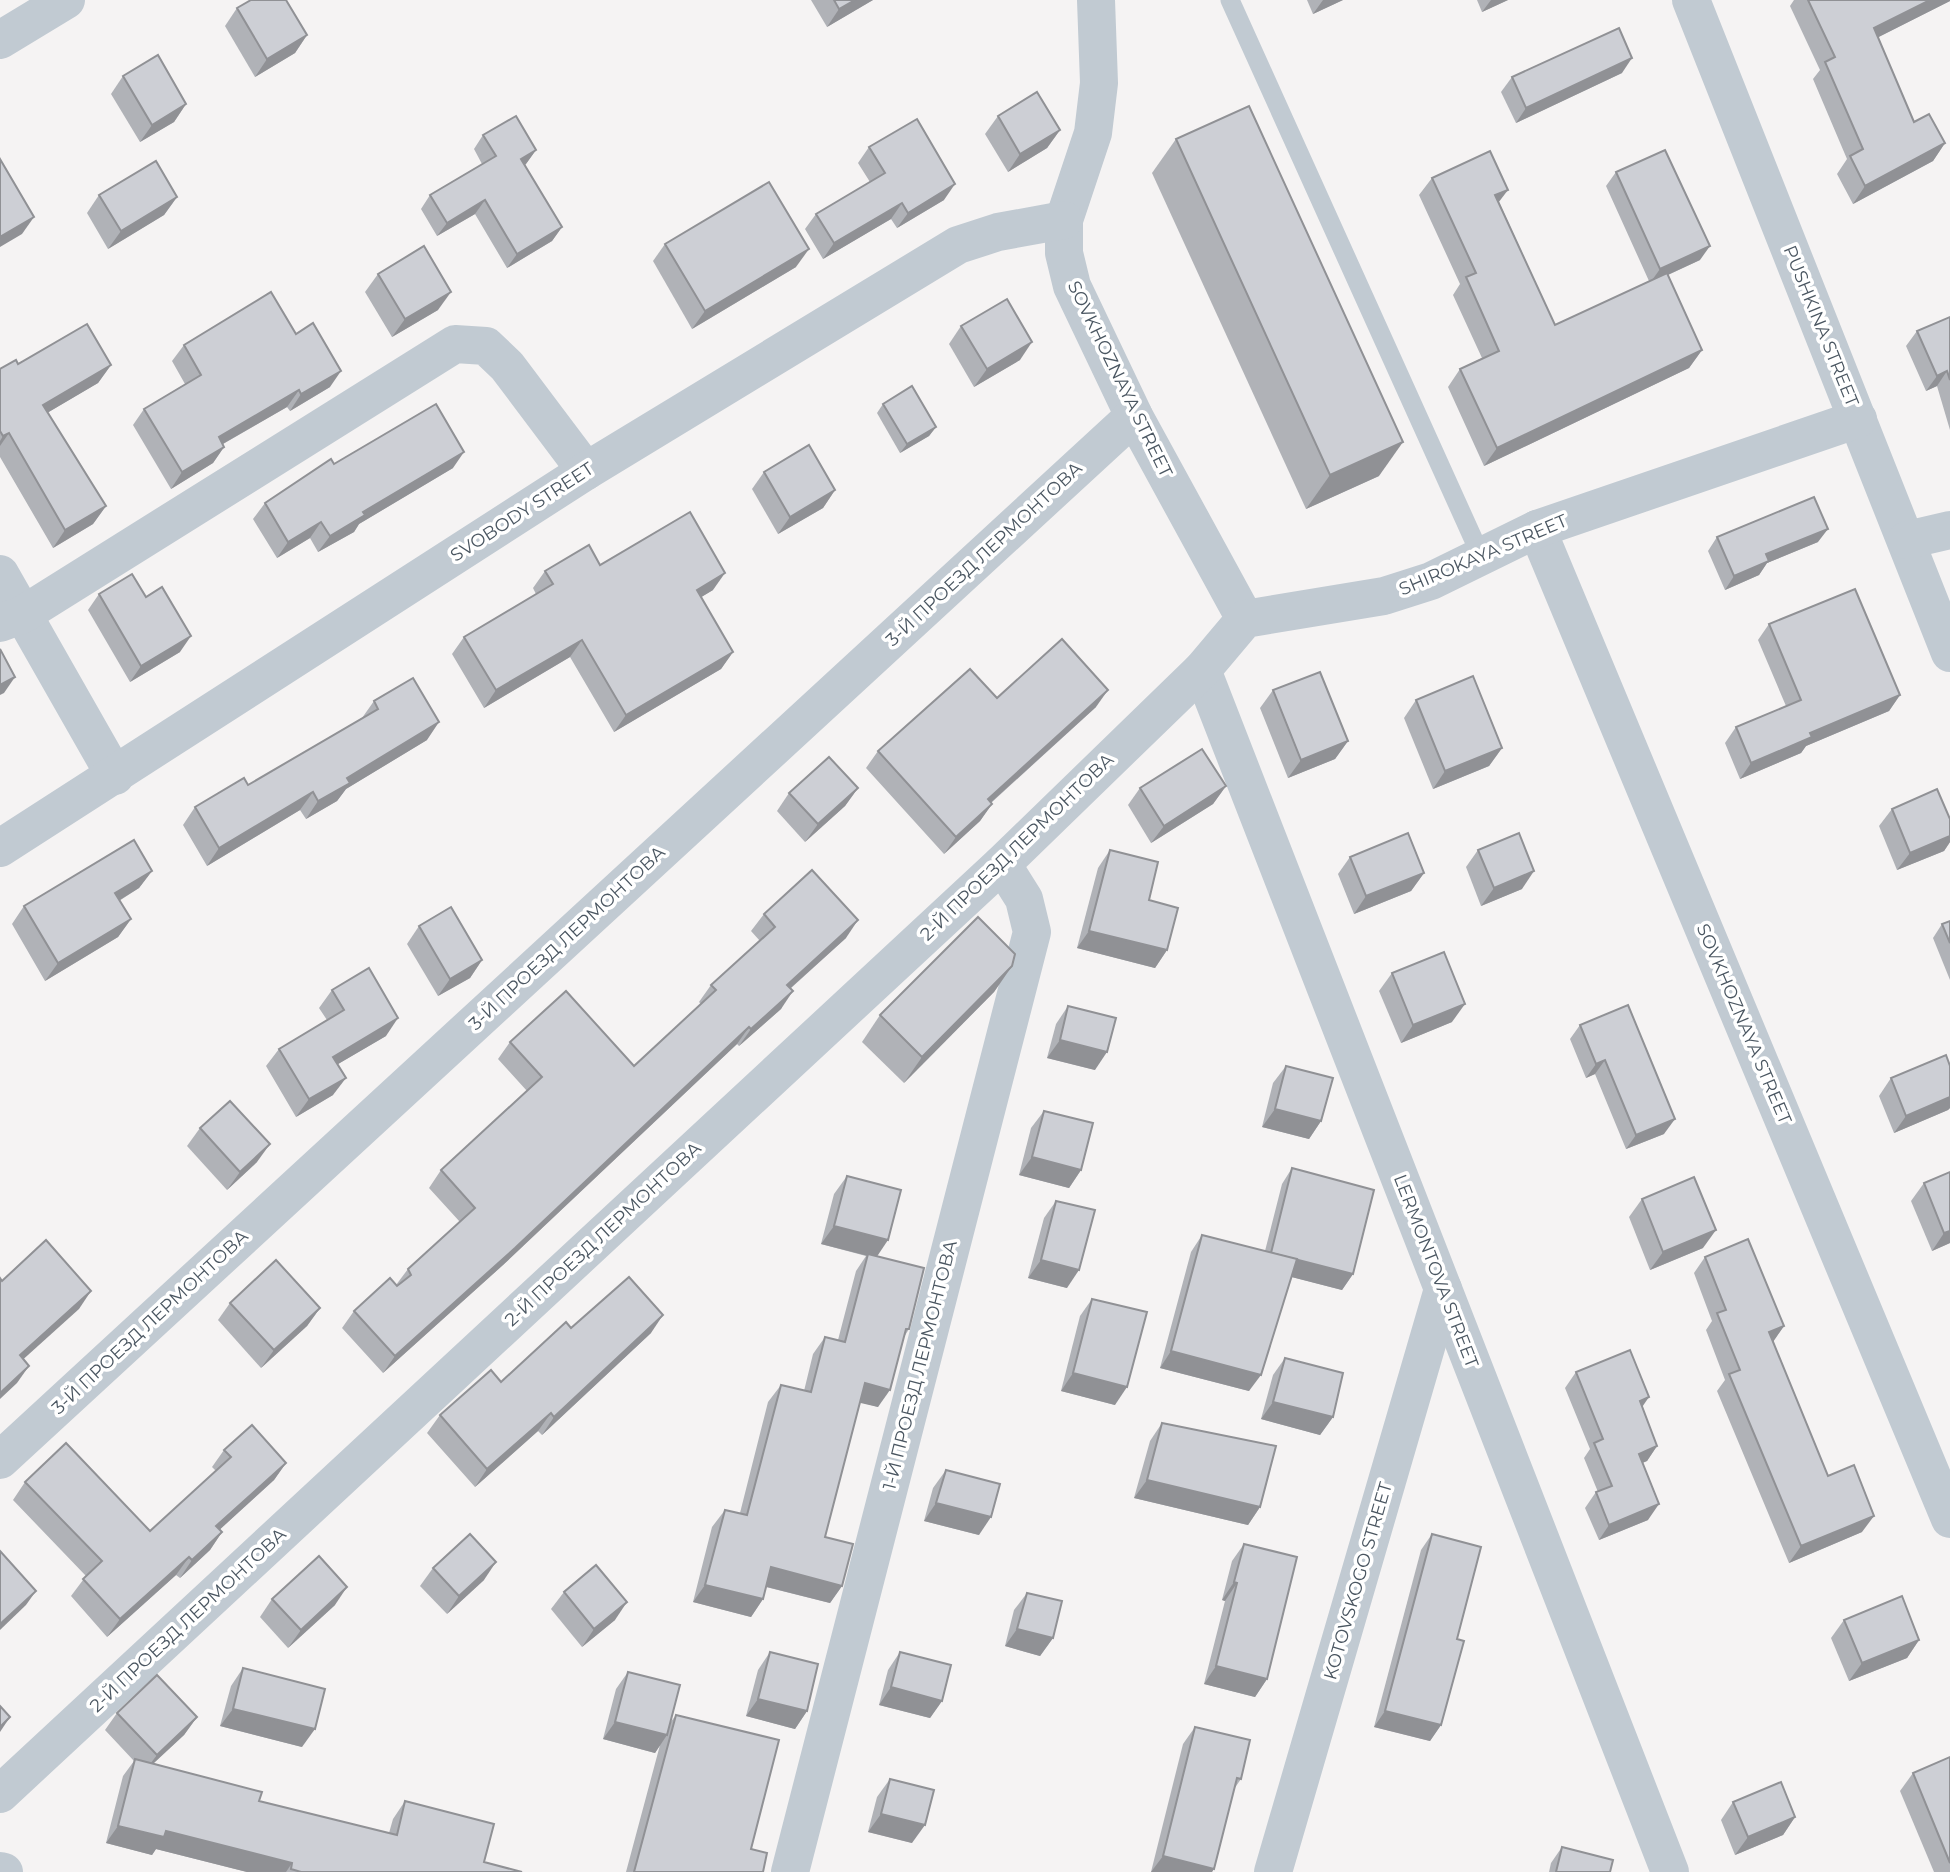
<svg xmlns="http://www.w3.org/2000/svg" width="1950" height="1872" viewBox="0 0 1950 1872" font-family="Montserrat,sans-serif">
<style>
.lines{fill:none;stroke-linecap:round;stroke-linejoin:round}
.service{stroke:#c1cad2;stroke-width:19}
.minor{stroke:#c1cad2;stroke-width:38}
.wall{fill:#b0b2b7}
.shaded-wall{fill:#909195}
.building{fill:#cdcfd5;stroke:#909195;stroke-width:2}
.labels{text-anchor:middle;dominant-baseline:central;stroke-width:7;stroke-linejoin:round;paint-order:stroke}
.street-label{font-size:18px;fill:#4a5661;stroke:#fff}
</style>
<rect width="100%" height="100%" fill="#f5f3f3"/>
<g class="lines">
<!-- service -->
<path class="service" d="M1230,0L1481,556"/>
<!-- minor -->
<g class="minor">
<path d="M1096,0L1099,83L1093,133L1064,220V253L1072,286L1134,416L1245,619"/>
<path d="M1691,0L1950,653"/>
<path d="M0,40L66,0"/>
<path d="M1537,529L1950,1519"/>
<path d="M1907,540L1950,530"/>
<path d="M0,574L115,776"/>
<path d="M0,623L22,615L455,344L486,346L507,366L586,471"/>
<path d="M1202,670L1670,1872"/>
<path d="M0,848L586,471L958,245L998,232L1064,220"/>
<path d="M0,1460L1134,416"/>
<path d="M0,1794L1002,864L1202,670L1245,619L1384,596L1431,581L1537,529L1858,419"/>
<path d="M0,1871L4,1872"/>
<path d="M790,1872L1032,932L1024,899L1002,864"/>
<path d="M1273,1872L1443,1289"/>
</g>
</g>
<!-- wall -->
<g class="wall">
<path d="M811,0H873L827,27Z"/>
<path d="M1307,0H1343L1313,14Z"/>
<path d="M1477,0H1508L1482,12Z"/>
<path d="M1794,0H1950V1L1878,37L1914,122L1945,143L1933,161L1853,204L1837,174L1847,159L1813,79L1820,70L1790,6Z"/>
<path d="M237,8L307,35L295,53L255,77L225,26Z"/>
<path d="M1622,73L1516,123L1501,92L1512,77Z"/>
<path d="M123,76L186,104L174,122L140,142L111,94Z"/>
<path d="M998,116L1060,130L1047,148L1008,172L985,134Z"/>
<path d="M483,135L536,150L525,165L562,227L552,241L507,268L475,214L437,236L421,209L430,195L482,164L474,149Z"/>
<path d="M1176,139L1379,476L1306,509L1152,173Z"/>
<path d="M869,147L944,200L897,228L891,219L823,259L805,229L816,214L870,182L858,163Z"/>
<path d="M1616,172L1700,260L1668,275L1702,350L1689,368L1484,466L1448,387L1460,369L1482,358L1453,295L1460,284L1419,195L1432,178L1499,202L1555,325L1649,281L1606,186Z"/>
<path d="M99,195L177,197L164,215L108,249L87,213Z"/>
<path d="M665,244L796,267L692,329L653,261Z"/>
<path d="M378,274L438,310L392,337L365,292Z"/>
<path d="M1950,317V430L1937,386L1926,391L1906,346L1917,331Z"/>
<path d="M961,326L1020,360L974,387L949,344Z"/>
<path d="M296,334L330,387L290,411L287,407L223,444L224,447L213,463L171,489L133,425L144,409L185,384L172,361L184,345Z"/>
<path d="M18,364L111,365L98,383L47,413L106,506L93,524L53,548L0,457V369Z"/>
<path d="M883,404L936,427L929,436L900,453L877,413Z"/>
<path d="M334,464L453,468L359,524L354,532L318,552L310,538L277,558L253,519L265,503Z"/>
<path d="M764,472L835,490L823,508L778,534L752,489Z"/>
<path d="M1717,537L1818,542L1767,563L1759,575L1725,590L1708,551Z"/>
<path d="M600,565L713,590L701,597L733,652L721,669L614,732L570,657L484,708L452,654L464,637L536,594L533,588L545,571Z"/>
<path d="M99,594L146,597L180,652L130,682L88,610Z"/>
<path d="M1769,624L1900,695L1889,711L1806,746L1801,753L1740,779L1725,743L1736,727L1786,706L1758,640Z"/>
<path d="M1273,690L1348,741L1335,759L1288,778L1260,708Z"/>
<path d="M997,698L1096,707L991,803L992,804L980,821L944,854L866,768L878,751Z"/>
<path d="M1416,700L1502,748L1489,766L1433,789L1404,718Z"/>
<path d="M374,701L427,740L346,789L337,801L306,819L300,810L207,866L183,825L195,807L248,785L362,718Z"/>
<path d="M1226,786L1213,804L1151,843L1128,805L1140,788Z"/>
<path d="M858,788L845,806L805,842L777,811L789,793Z"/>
<path d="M1892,809L1950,819V842L1944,851L1897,870L1879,826Z"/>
<path d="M1110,850L1149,900L1167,950L1155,968L1077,948L1098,868Z"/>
<path d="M1478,850L1522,889L1481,906L1466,867Z"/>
<path d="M1350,857L1424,873L1411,891L1354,914L1338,874Z"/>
<path d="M152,871L139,888L119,901L131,919L118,937L45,981L12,924L24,906Z"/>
<path d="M764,914L846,938L790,989L781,1009L739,1046L737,1044L503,1265L383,1373L342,1328L354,1311L396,1285L408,1269L460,1222L429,1188L441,1170L527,1091L498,1059L510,1042L634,1066L701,1004L699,1002L711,985L760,941L751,931Z"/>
<path d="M1950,921V980L1933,938L1942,924Z"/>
<path d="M419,926L482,960L470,978L438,996L407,944Z"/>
<path d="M1012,966L994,992L904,1083L862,1042L880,1015Z"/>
<path d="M1392,973L1452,1022L1401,1043L1379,991Z"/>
<path d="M332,990L386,1036L338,1064L333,1095L296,1117L266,1066L279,1049L327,1020L319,1008Z"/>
<path d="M1068,1006L1095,1070L1047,1058L1056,1024Z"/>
<path d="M1580,1025L1664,1134L1626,1149L1595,1074L1586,1078L1570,1039Z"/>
<path d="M1286,1066L1321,1121L1309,1139L1262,1127L1273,1083Z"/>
<path d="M1950,1066V1108L1948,1110L1894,1133L1879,1096L1891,1078Z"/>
<path d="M1044,1111L1081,1170L1069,1188L1019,1175L1031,1128Z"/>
<path d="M200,1128L257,1162L227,1190L187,1146Z"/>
<path d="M1292,1168L1353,1274L1342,1290L1292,1277L1249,1391L1160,1368L1191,1252L1202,1235L1265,1251L1282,1184Z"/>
<path d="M847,1176L877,1256L909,1329L904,1337L878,1407L860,1402L825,1537L842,1586L830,1603L766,1587L763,1599L751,1617L693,1602L712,1527L725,1510L740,1513L768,1402L781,1385L804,1391L813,1354L825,1337L838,1340L856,1271L866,1256L821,1244L834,1194Z"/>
<path d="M1924,1183L1950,1243L1932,1251L1911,1201Z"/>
<path d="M1642,1199L1703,1248L1650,1270L1629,1217Z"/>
<path d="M1056,1201L1067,1288L1028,1278L1044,1218Z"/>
<path d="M1705,1257L1784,1326L1773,1341L1828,1476L1862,1532L1789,1563L1717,1391L1725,1380L1706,1330L1712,1321L1694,1273Z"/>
<path d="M1092,1299L1115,1405L1061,1391L1080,1316Z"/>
<path d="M230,1303L320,1308L307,1326L261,1368L218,1320Z"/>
<path d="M571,1328L651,1333L542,1435L538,1431L475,1487L427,1433L440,1415L501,1382Z"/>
<path d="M1285,1358L1333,1417L1320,1435L1261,1419L1273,1375Z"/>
<path d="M1576,1372L1642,1407L1657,1446L1647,1461L1642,1463L1648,1520L1599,1540L1585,1508L1596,1492H1598L1584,1458L1590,1449L1565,1388Z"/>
<path d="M1162,1423L1260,1507L1248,1525L1134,1498L1150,1441Z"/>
<path d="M224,1450L286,1463L274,1480L220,1529L222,1532L210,1550L180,1578L176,1575L107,1637L71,1596L86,1576L13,1500L25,1482L150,1531L216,1471L212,1467Z"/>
<path d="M946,1470L979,1535L924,1521L933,1488Z"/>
<path d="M1432,1534L1457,1639L1441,1725L1430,1741L1374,1727L1421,1550Z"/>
<path d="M1244,1544L1267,1679L1255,1697L1204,1684L1225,1601L1222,1600L1232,1561Z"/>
<path d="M433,1568L484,1580L447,1614L420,1586Z"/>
<path d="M564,1592L615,1620L582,1647L551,1609Z"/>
<path d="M1027,1593L1053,1638L1040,1656L1005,1646L1014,1610Z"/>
<path d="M272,1599L335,1605L288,1648L260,1617Z"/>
<path d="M1844,1620L1919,1640L1907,1658L1849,1681L1831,1638Z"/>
<path d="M770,1652L807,1711L795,1729L746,1716L758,1670Z"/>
<path d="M900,1652L942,1701L930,1718L879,1705L888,1670Z"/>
<path d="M243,1668L302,1747L220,1726L231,1686Z"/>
<path d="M628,1672L670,1723L676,1715L751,1849L763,1872H626L660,1745L655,1753L603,1739L616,1689Z"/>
<path d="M117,1713L197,1717L184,1735L154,1763L259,1801L389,1833L393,1819L405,1801L484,1862L522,1872H247L156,1849L152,1855L106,1843L123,1776L134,1761L105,1730Z"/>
<path d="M1195,1727L1241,1779L1234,1789L1212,1872H1151L1183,1744Z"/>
<path d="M1950,1757V1872H1934L1900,1791L1913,1773Z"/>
<path d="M890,1779L912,1843L868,1832L877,1797Z"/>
<path d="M1733,1802L1795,1817L1783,1835L1735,1855L1721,1820Z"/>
<path d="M1562,1847L1610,1872H1549L1551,1863Z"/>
</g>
<!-- shaded-wall -->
<g class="shaded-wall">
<path d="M855,0H873L827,27L839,9Z"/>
<path d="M1323,0H1343L1313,14Z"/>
<path d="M1491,0H1508L1482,12Z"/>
<path d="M1930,0H1950V1L1861,46L1874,28Z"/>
<path d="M307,35L295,53L255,77L267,59Z"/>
<path d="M1632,58L1622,73L1516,123L1526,108Z"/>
<path d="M186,104L174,122L140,142L152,125Z"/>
<path d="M1060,130L1047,148L1008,172L1020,154Z"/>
<path d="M1945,143L1933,161L1853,204L1865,186Z"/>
<path d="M536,150L526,164L512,172L521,159Z"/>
<path d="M955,184L944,200L897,228L908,213Z"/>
<path d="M1508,190L1495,207V195Z"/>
<path d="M177,197L164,215L108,249L121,231Z"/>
<path d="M485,200L475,214L437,236L447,223Z"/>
<path d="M902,203L891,219L823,259L834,243Z"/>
<path d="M34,217L22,234L0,247V237Z"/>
<path d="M562,227L552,241L507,268L517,254Z"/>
<path d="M1710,246L1700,260L1650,283L1660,269Z"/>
<path d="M809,249L796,267L692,329L705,311Z"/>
<path d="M451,292L438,310L392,337L405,319Z"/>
<path d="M1032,342L1020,360L974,387L987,369Z"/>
<path d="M1702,350L1689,368L1484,466L1497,448Z"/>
<path d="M111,365L98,383L30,423L43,405Z"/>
<path d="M341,371L330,387L290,411L301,394Z"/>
<path d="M1947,371L1937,386L1926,391L1937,376Z"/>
<path d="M299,390L287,407L207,453L219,437Z"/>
<path d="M936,427L929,436L900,453L907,444Z"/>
<path d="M9,433L0,446V441L3,436Z"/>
<path d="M1403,442L1379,476L1306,509L1330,475Z"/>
<path d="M224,447L213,463L171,489L182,472Z"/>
<path d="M464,452L453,468L359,524L354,532L318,552L330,536L363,512Z"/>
<path d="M835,490L823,508L778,534L790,517Z"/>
<path d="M106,506L93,524L53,548L65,530Z"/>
<path d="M321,522L310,538L277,558L288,542Z"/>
<path d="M1828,529L1818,542L1767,563L1759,575L1725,590L1734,576L1766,554Z"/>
<path d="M725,573L713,590L685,607L697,590Z"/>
<path d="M191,636L180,652L130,682L141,666Z"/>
<path d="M582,640L570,657L484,708L496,690Z"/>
<path d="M733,652L721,669L614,732L626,715Z"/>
<path d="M15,677L4,693L0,695V685Z"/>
<path d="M1108,690L1096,707L976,816L988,799Z"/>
<path d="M1900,695L1889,711L1806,746L1801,753L1740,779L1751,763L1810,733Z"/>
<path d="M439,722L427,740L346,789L337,801L306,819L318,801L347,778Z"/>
<path d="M1348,741L1335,759L1288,778L1301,760Z"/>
<path d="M1502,748L1489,766L1433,789L1445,771Z"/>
<path d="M1226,786L1213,804L1151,843L1164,826Z"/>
<path d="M858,788L845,806L805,842L818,824Z"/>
<path d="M313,792L300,810L207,866L219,848Z"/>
<path d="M992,804L980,821L944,854L956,837Z"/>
<path d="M1950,836V842L1944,851L1897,870L1910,853Z"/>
<path d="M152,871L139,888L102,911L115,893Z"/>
<path d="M1534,871L1522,889L1481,906L1494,888Z"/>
<path d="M1424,873L1411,891L1354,914L1366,896Z"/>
<path d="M131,919L118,937L45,981L58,963Z"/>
<path d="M858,920L846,938L775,1002L787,985Z"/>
<path d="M1089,931L1167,950L1155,968L1077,948Z"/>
<path d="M482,960L470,978L438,996L450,979Z"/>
<path d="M1012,966L994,992L904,1083L922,1057Z"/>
<path d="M793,991L781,1009L739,1046L751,1029Z"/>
<path d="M1465,1004L1452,1022L1401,1043L1413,1025Z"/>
<path d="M398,1018L386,1036L321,1074L333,1057Z"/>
<path d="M749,1027L737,1044L503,1265L383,1373L395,1356Z"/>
<path d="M1060,1040L1107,1052L1095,1070L1047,1058Z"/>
<path d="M1605,1060L1595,1074L1586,1078L1596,1064Z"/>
<path d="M346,1078L333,1095L296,1117L309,1099Z"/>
<path d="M1950,1097V1108L1948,1110L1894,1133L1906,1116Z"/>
<path d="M1275,1109L1321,1121L1309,1139L1262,1127Z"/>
<path d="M1675,1119L1664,1134L1626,1149L1636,1135Z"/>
<path d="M270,1144L257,1162L227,1190L240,1172Z"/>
<path d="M1032,1157L1081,1170L1069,1188L1019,1175Z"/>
<path d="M834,1226L888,1240L876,1258L821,1244Z"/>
<path d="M1716,1230L1703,1248L1650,1270L1663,1252Z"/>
<path d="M1950,1231V1243L1932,1251L1944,1233Z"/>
<path d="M1271,1253L1353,1274L1342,1290L1260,1269Z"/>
<path d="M1041,1260L1079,1270L1067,1288L1028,1278Z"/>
<path d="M91,1291L79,1309L8,1373L20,1355Z"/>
<path d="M320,1308L307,1326L261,1368L274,1350Z"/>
<path d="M663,1315L651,1333L542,1435L554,1417Z"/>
<path d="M1784,1326L1773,1342L1769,1332Z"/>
<path d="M1171,1351L1261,1375L1249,1391L1160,1368Z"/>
<path d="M29,1366L17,1383L0,1399V1393Z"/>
<path d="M1073,1373L1127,1387L1115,1405L1061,1391Z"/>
<path d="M865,1383L890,1390L878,1407L852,1401Z"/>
<path d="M1649,1397L1638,1413L1640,1401Z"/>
<path d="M1273,1402L1333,1417L1320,1435L1261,1419Z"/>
<path d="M551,1413L538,1431L475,1487L487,1469Z"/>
<path d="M1657,1446L1647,1461L1628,1469L1639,1454Z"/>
<path d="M286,1463L274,1480L204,1544L216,1526Z"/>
<path d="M1147,1480L1260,1507L1248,1525L1134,1498Z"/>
<path d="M936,1503L991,1517L979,1535L924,1521Z"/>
<path d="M1659,1504L1648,1520L1599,1540L1609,1525Z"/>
<path d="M1874,1516L1862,1532L1789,1563L1801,1546Z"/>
<path d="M222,1532L210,1550L180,1578L192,1560Z"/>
<path d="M189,1557L176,1575L107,1637L120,1619Z"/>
<path d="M496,1562L484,1580L447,1614L459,1596Z"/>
<path d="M771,1567L842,1586L830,1603L759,1585Z"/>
<path d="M1234,1582L1237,1583L1225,1601L1222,1600Z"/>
<path d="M705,1585L763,1599L751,1617L693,1602Z"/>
<path d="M347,1587L335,1605L288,1648L301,1630Z"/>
<path d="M36,1591L26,1605L0,1630V1624Z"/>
<path d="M627,1602L615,1620L582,1647L594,1629Z"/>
<path d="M1017,1629L1053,1638L1040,1656L1005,1646Z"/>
<path d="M1919,1640L1907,1658L1849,1681L1862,1663Z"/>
<path d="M1216,1666L1267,1679L1255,1697L1204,1684Z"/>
<path d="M891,1687L942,1701L930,1718L879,1705Z"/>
<path d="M758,1699L807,1711L795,1729L746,1716Z"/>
<path d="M233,1709L315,1729L302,1747L220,1726Z"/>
<path d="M1385,1711L1441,1725L1430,1741L1374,1727Z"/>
<path d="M10,1717L0,1732V1727Z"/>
<path d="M197,1717L184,1735L144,1772L157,1755Z"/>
<path d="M615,1722L667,1735L655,1753L603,1739Z"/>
<path d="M881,1814L925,1825L912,1843L868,1832Z"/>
<path d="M1795,1817L1783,1835L1735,1855L1748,1837Z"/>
<path d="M118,1826L166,1831L292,1863L286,1872H247L156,1849L152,1855L106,1843Z"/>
<path d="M1163,1856L1214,1869L1212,1872H1151Z"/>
</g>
<!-- building -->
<g class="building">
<path d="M251,0H286L307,35L267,59L237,8Z"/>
<path d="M834,0H855L839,9Z"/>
<path d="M1808,0H1930L1874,28L1914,122L1929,114L1945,143L1865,186L1850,156L1863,149L1825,62L1835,57Z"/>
<path d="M1619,28L1632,58L1526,108L1512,77Z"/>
<path d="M158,55L186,104L152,125L123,76Z"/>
<path d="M1037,92L1060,130L1020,154L998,116Z"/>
<path d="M1249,106L1403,442L1330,475L1176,139Z"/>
<path d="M516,116L536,150L521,159L562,227L517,254L485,200L447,223L430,195L496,156L483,135Z"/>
<path d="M917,119L955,184L908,213L902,203L834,243L816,214L885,173L869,147Z"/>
<path d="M1665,150L1710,246L1660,269L1616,172Z"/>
<path d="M1490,151L1508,190L1495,195L1555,325L1667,273L1702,350L1497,448L1460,369L1499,351L1466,277L1476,273L1432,178Z"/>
<path d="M0,159L34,217L0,237Z"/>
<path d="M156,161L177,197L121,231L99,195Z"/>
<path d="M769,182L809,249L705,311L665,244Z"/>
<path d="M424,246L451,292L405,319L378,274Z"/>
<path d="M271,292L296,334L313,323L341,371L301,394L299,390L219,437L224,447L182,472L144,409L201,375L184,345Z"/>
<path d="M1007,299L1032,342L987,369L961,326Z"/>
<path d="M1950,317V380L1947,371L1937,376L1917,331Z"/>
<path d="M87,324L111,365L43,405L106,506L65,530L9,433L3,436L0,431V369L16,360L18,364Z"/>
<path d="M912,386L936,427L907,444L883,404Z"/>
<path d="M436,404L464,452L363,512L365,515L330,536L321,522L288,542L265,503L331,459L334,464Z"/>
<path d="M809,445L835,490L790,517L764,472Z"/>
<path d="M1814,497L1828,529L1766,554L1769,561L1734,576L1717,537Z"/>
<path d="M690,512L725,573L697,590L733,652L626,715L582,640L496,690L464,637L553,584L545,571L589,545L600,565Z"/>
<path d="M132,574L146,597L162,587L191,636L141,666L99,594Z"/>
<path d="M1855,589L1900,695L1810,733L1812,737L1751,763L1736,727L1801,700L1769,624Z"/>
<path d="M1062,639L1108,690L988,799L992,804L956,837L878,751L970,669L997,698Z"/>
<path d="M0,649L15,677L0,685Z"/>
<path d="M1320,672L1348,741L1301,760L1273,690Z"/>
<path d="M1473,676L1502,748L1445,771L1416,700Z"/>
<path d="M413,678L439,722L347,778L350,783L318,801L313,792L219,848L195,807L244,778L248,785L378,709L374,701Z"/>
<path d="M1202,749L1226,786L1164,826L1140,788Z"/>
<path d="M829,757L858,788L818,824L789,793Z"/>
<path d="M1937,789L1950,819V836L1910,853L1892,809Z"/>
<path d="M1408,833L1424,873L1366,896L1350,857Z"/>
<path d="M1519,833L1534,871L1494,888L1478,850Z"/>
<path d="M134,840L152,871L115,893L131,919L58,963L24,906Z"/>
<path d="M1110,850L1158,862L1149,900L1178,908L1167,950L1089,931Z"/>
<path d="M812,870L858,920L787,985L793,991L751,1029L749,1027L515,1248L395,1356L354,1311L390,1278L397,1286L411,1275L408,1269L475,1208L441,1170L542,1077L510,1042L566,991L634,1066L716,990L711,985L775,927L764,914Z"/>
<path d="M451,907L482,960L450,979L419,926Z"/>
<path d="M978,917L1015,954L1012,966L922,1057L880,1015Z"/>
<path d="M1950,921V943L1942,924Z"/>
<path d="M1444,952L1465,1004L1413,1025L1392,973Z"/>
<path d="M369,968L398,1018L333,1057L346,1078L309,1099L279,1049L344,1010L332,990Z"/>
<path d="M1628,1005L1675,1119L1636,1135L1605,1060L1596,1064L1580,1025Z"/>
<path d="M1068,1006L1116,1018L1107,1052L1060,1040Z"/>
<path d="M1946,1055L1950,1066V1097L1906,1116L1891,1078Z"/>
<path d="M1286,1066L1333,1078L1321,1121L1275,1109Z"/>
<path d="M230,1101L270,1144L240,1172L200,1128Z"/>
<path d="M1044,1111L1093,1123L1081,1170L1032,1157Z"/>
<path d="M1292,1168L1374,1190L1353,1274L1271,1253Z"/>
<path d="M1950,1172V1231L1944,1233L1924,1183Z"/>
<path d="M847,1176L901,1190L888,1240L834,1226Z"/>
<path d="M1694,1177L1716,1230L1663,1252L1642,1199Z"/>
<path d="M1056,1201L1095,1210L1079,1270L1041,1260Z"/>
<path d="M1202,1235L1297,1259L1261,1375L1171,1351Z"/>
<path d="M1748,1239L1784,1326L1769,1332L1828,1476L1854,1465L1874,1516L1801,1546L1729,1374L1740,1370L1717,1313L1726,1310L1705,1257Z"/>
<path d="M46,1240L91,1291L20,1355L29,1366L0,1393V1278L2,1281Z"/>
<path d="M868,1254L924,1268L909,1329H906L890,1390L865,1383L825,1537L853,1544L842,1586L771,1567L763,1599L705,1585L725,1510L747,1515L781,1385L811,1392L825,1337L845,1342Z"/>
<path d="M276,1260L320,1308L274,1350L230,1303Z"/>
<path d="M629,1277L663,1315L554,1417L551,1413L487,1469L440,1415L491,1370L501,1382L566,1322L571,1328Z"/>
<path d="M1092,1299L1147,1312L1127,1387L1073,1373Z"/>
<path d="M1630,1350L1649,1397L1640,1401L1657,1446L1639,1454L1659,1504L1609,1525L1596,1492L1612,1486L1594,1443L1603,1439L1576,1372Z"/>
<path d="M1285,1358L1343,1373L1333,1417L1273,1402Z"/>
<path d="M1162,1423L1276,1446L1260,1507L1147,1480Z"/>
<path d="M252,1425L286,1463L216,1526L222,1532L192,1560L189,1557L120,1619L83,1579L102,1561L25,1482L66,1443L150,1531L231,1457L224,1450Z"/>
<path d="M946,1470L1000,1484L991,1517L936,1503Z"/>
<path d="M470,1534L496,1562L459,1596L433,1568Z"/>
<path d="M1432,1534L1481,1547L1457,1639L1464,1641L1441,1725L1385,1711Z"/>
<path d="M1244,1544L1297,1557L1267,1679L1216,1666L1237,1583L1234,1582Z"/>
<path d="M0,1551L36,1591L0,1624Z"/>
<path d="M319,1556L347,1587L301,1630L272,1599Z"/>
<path d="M596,1565L627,1602L594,1629L564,1592Z"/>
<path d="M1027,1593L1062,1601L1053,1638L1017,1629Z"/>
<path d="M1902,1596L1919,1640L1862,1663L1844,1620Z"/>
<path d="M770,1652L818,1664L807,1711L758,1699Z"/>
<path d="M900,1652L951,1665L942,1701L891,1687Z"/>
<path d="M243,1668L325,1689L315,1729L233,1709Z"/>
<path d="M628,1672L680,1685L667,1735L615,1722Z"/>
<path d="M157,1675L197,1717L157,1755L117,1713Z"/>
<path d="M0,1706L10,1717L0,1727Z"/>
<path d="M676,1715L779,1740L751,1849L767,1853L763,1872H634Z"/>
<path d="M1195,1727L1250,1740L1241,1779L1237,1778L1214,1869L1163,1856Z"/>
<path d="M1950,1757V1863L1913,1773Z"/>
<path d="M135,1759L262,1792L259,1801L397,1835L405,1801L494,1824L484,1862L522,1872H301L291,1869L292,1863L166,1831L164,1837L118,1826Z"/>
<path d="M890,1779L934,1790L925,1825L881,1814Z"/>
<path d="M1781,1782L1795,1817L1748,1837L1733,1802Z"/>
<path d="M1562,1847L1613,1860L1610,1872H1556Z"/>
</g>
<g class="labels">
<!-- street labels -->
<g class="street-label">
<text transform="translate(1821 326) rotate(68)">PUSHKINA STREET</text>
<text transform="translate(1120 379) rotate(64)">SOVKHOZNAYA STREET</text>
<text transform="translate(522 512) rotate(-33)">SVOBODY STREET</text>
<text transform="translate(984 554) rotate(-43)">3-Й ПРОЕЗД ЛЕРМОНТОВА</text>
<text transform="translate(1483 555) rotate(-23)">SHIROKAYA STREET</text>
<text transform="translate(1017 847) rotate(-44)">2-Й ПРОЕЗД ЛЕРМОНТОВА</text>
<text transform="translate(567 938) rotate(-43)">3-Й ПРОЕЗД ЛЕРМОНТОВА</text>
<text transform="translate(1744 1024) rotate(67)">SOVKHOZNAYA STREET</text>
<text transform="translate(603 1234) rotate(-43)">2-Й ПРОЕЗД ЛЕРМОНТОВА</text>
<text transform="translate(1436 1271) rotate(69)">LERMONTOVA STREET</text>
<text transform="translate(150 1322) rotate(-43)">3-Й ПРОЕЗД ЛЕРМОНТОВА</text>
<text transform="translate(920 1365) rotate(-76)">1-Й ПРОЕЗД ЛЕРМОНТОВА</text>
<text transform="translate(1358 1581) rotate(-74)">KOTOVSKOGO STREET</text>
<text transform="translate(188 1620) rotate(-43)">2-Й ПРОЕЗД ЛЕРМОНТОВА</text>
</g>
</g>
</svg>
